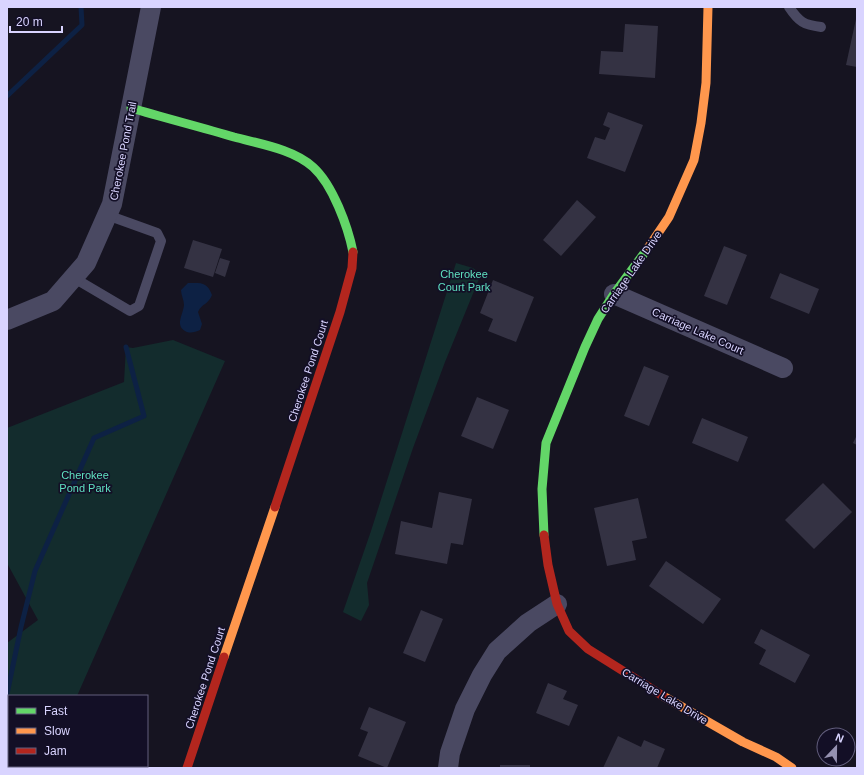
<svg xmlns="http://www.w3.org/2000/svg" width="864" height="775" viewBox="0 0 864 775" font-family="Arial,sans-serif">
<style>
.green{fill:#132c2d}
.water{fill:#0d2144}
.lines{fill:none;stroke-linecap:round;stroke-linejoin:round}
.stream{stroke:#0d2144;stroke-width:5}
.building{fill:#343243}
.lane{stroke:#4a4962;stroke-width:10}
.street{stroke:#4a4962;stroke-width:20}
.fast{stroke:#63d668;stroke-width:9}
.slow{stroke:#ff974d;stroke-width:9}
.jam{stroke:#b3261e;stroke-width:9}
.labels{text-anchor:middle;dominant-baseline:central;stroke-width:3.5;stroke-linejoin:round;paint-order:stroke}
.street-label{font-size:11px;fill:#d9d4ff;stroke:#130f26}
.park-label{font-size:11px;fill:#5fe0c0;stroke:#130f26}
</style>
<rect width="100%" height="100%" fill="#161421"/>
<!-- green -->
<g class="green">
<path d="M456,263L473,268L481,274L445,362L413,448L367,583L369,605L361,621L343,612L371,531Z"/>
<path d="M173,340L225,361L77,696H9V766H46L45,768H14L7,766V643L38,620L7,563V428L124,382L126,347L133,348Z"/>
</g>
<!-- water -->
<path class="water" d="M188,283C200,283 207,281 212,295C208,305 202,303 198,312L202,324L200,330C195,332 190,334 185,331C175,325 183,315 184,305C184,300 181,295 181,290Z"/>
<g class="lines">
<!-- stream -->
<g class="stream">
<path d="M7,96L82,25L81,7"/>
<path d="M7,694L21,627L35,571L94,438L144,416L126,347"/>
</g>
</g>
<!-- building -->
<g class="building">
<path d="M856,19H857V67L846,65Z"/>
<path d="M625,24L658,26L655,78L599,74L601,51L623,52Z"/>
<path d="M608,112L643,125L625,172L587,158L595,137L605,140L610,128L603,125Z"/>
<path d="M577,200L596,217L561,256L543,240Z"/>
<path d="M193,240L222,249L213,277L184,268Z"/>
<path d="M724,246L747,255L727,305L704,296Z"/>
<path d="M220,258L230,261L225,277L215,273Z"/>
<path d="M780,273L819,289L809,314L770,298Z"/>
<path d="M493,280L534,297L516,342L488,331L493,319L480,313Z"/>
<path d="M644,366L669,376L649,426L624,416Z"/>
<path d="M477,397L509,410L493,449L461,436Z"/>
<path d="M702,418L748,437L738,462L692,443Z"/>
<path d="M857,435V445L853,443Z"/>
<path d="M823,483L852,512L814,549L785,520Z"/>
<path d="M439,492L472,499L463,545L451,543L447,564L395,554L401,521L432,528Z"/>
<path d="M638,498L647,538L632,541L636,560L607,566L594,508Z"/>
<path d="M666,561L721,599L703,624L649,586Z"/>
<path d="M421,610L443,619L425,662L403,653Z"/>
<path d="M761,629L810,655L795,683L759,664L766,650L754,643Z"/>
<path d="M548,683L567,691L563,699L578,705L569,726L536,713Z"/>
<path d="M369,707L406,722L387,768L358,756L368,732L360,729Z"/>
<path d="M618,736L641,747L644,740L665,749L657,768H603Z"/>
<rect x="500" y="765" width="30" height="3"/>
</g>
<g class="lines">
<!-- lane -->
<g class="lane">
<path d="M789,7C799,22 804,25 821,27"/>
<path d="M74,278L130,311L139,306L161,241L157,233L107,215"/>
</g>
<!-- street -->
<g class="street">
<path d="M614,294L783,368"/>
<path d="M7,320L53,301L86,263L112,204L151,7"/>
<path d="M448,768L450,753L465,709L482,675L497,651L528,623L557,604"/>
</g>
<!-- fast -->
<g class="fast">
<path d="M131,108C165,118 200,127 234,137C260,144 293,149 313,167C333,185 348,227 353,252"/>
<path d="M544,535L542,489L546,443L585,347L598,319L614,294L648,248"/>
</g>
<!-- slow -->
<g class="slow">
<path d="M648,248L669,217L694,160L701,123L706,83L708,7"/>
<path d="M224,657L275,507"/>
<path d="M663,696L743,742L776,757L792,768"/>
</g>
<!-- jam -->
<g class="jam">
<path d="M275,507L340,312L352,268L353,252"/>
<path d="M544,535L548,565L557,604L569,631L588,649L663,696"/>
<path d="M187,768L224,657"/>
</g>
</g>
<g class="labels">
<!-- street labels -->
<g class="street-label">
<text transform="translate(123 151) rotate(-79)">Cherokee Pond Trail</text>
<text transform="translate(631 272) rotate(-55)">Carriage Lake Drive</text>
<text transform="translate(698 331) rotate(24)">Carriage Lake Court</text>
<text transform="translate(308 371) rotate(-72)">Cherokee Pond Court</text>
<text transform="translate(205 678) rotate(-72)">Cherokee Pond Court</text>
<text transform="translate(665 696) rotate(31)">Carriage Lake Drive</text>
</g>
<!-- park labels -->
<g class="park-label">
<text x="464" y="274">Cherokee<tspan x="464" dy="13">Court Park</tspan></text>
<text x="85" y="475">Cherokee<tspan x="85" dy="13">Pond Park</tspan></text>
</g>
</g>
<!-- border -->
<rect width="864" height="775" fill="none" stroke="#d9d4ff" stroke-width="16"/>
<!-- legend -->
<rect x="8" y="695" width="140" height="72" fill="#130f26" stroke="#625e7d"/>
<rect x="16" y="708" width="20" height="6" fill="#63d668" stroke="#625e7d"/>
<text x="44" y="715" font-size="12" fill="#d9d4ff">Fast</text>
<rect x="16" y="728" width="20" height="6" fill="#ff974d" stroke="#625e7d"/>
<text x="44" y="735" font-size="12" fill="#d9d4ff">Slow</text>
<rect x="16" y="748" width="20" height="6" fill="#b3261e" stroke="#625e7d"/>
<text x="44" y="755" font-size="12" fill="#d9d4ff">Jam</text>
<!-- north arrow -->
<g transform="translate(836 747) rotate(22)"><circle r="19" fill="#130f26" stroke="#625e7d"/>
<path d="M0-3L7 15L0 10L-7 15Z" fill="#9591b1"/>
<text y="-6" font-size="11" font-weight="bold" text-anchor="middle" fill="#d9d4ff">N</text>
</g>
<!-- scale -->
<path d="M10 26v6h52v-6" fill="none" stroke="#d9d4ff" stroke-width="2"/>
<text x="16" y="26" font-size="12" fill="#d9d4ff" stroke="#130f26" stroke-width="3" paint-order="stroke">20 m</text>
</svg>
